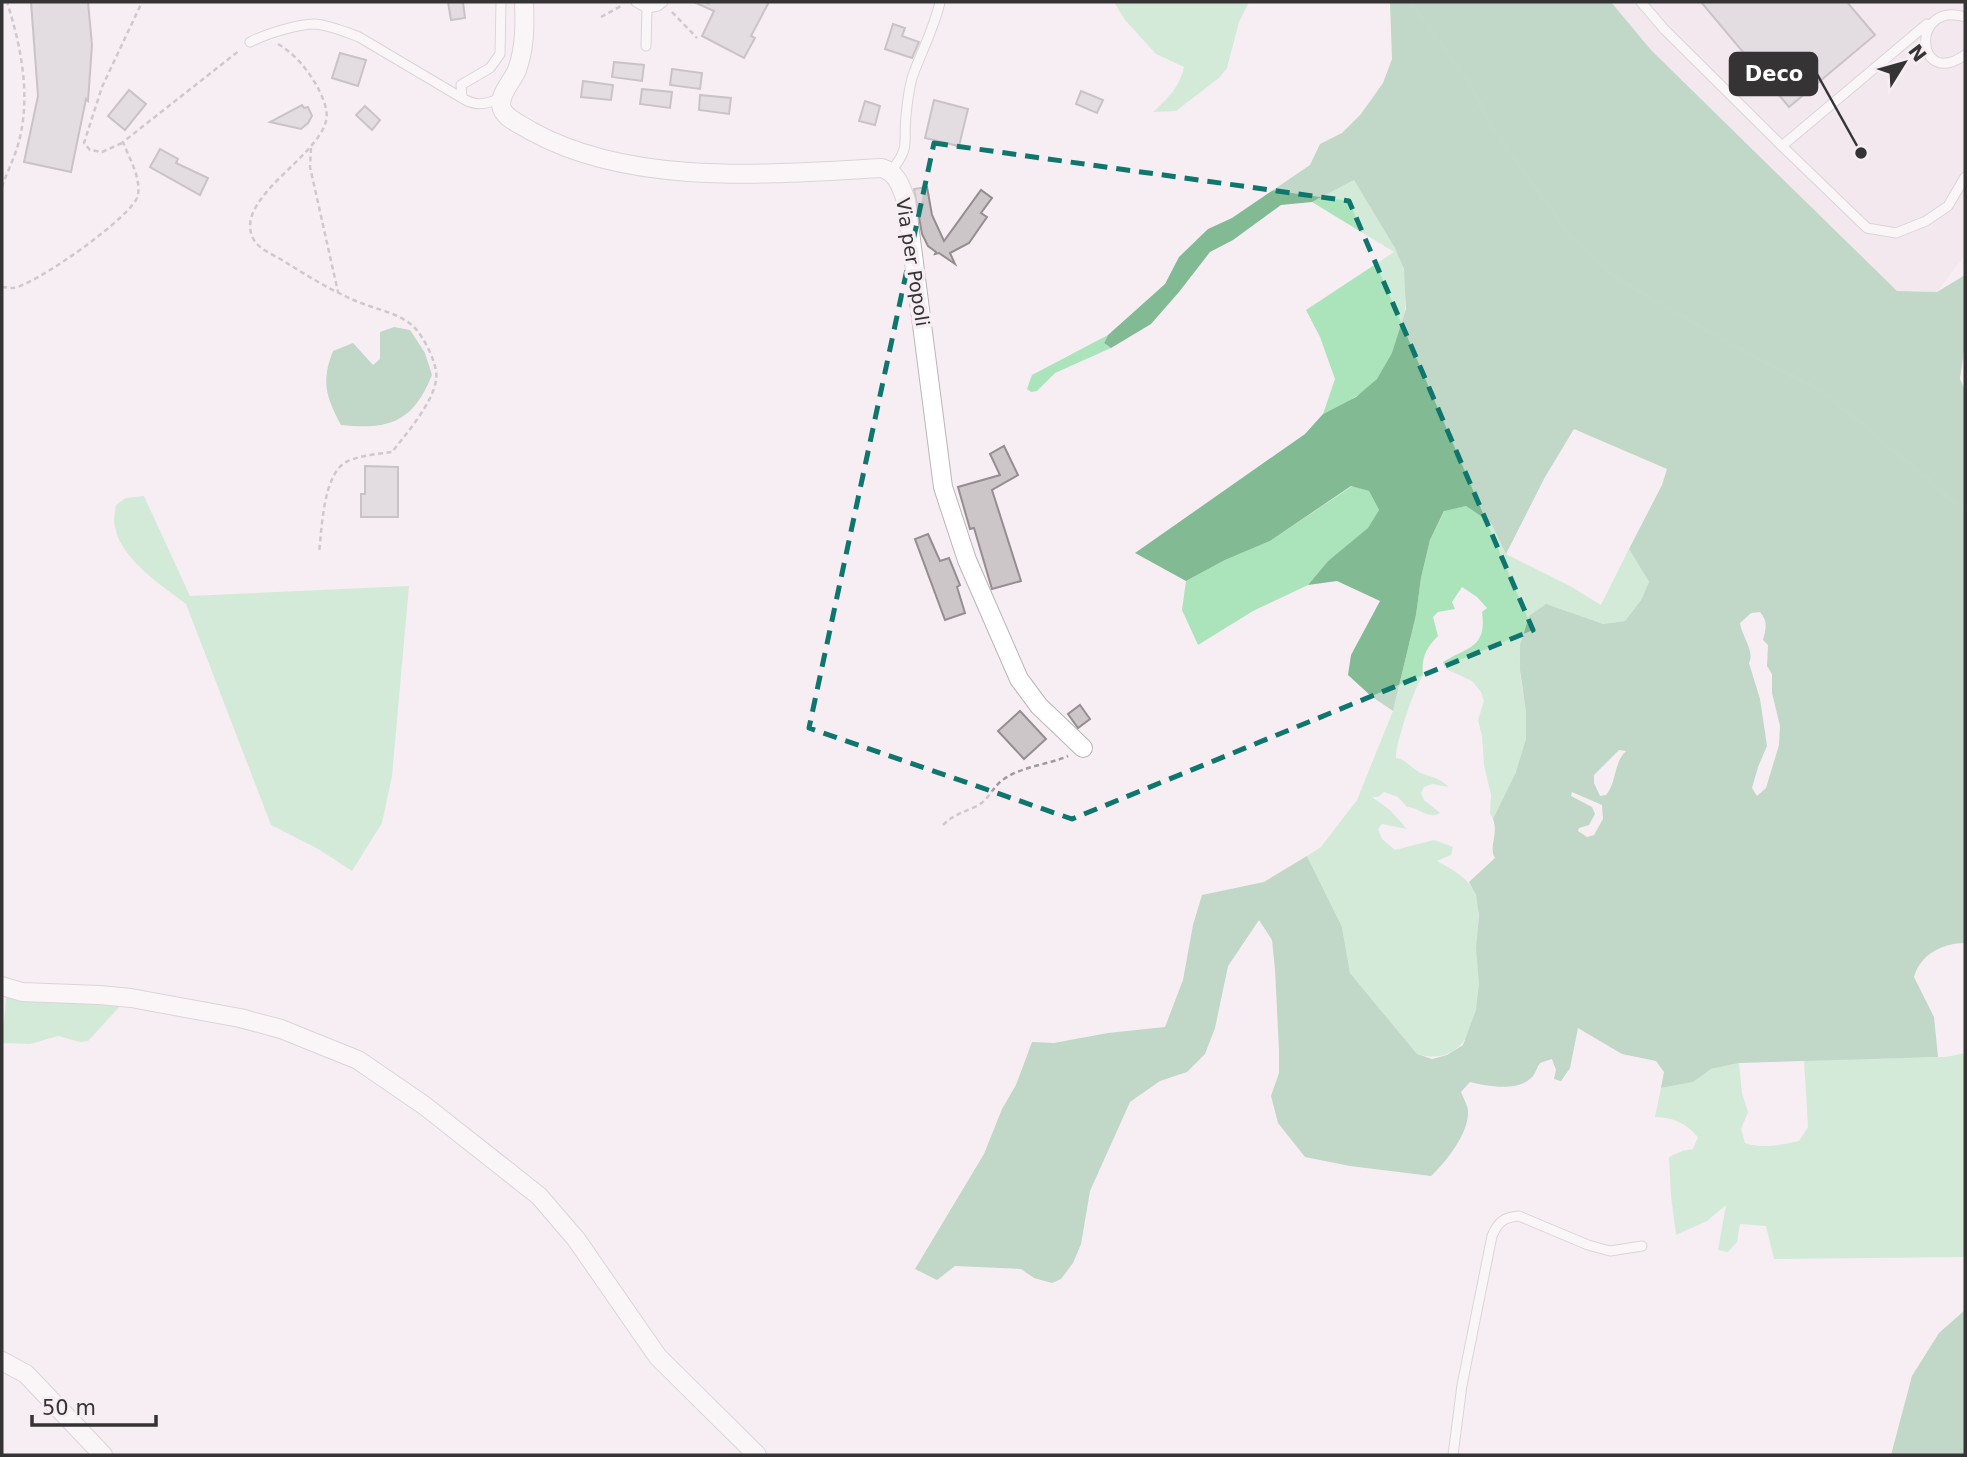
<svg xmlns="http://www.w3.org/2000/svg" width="1967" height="1457" viewBox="0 0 1967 1457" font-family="'DejaVu Sans',sans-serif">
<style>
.built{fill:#efe0e7}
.green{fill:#abe4bb}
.forest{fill:#81ba93;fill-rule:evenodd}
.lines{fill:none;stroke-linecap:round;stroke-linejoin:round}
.stream{stroke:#84bd96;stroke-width:5}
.building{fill:#cdc6c9;stroke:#958e91;stroke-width:2}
.service-casing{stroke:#bbb4b7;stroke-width:11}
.minor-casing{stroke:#bbb4b7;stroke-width:20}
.path{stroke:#a09a9e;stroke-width:2.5;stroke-dasharray:5 3.5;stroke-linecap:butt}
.service{stroke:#fff;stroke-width:9}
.minor{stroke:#fff;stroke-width:18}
.marked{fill:none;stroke:#0f766e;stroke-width:5;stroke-dasharray:14 9;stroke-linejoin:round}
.labels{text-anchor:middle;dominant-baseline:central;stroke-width:7;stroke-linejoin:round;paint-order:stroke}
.street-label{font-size:19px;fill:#363335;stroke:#f6eef2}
.leader{fill:none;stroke:#363335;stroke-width:2.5}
.callout-dot{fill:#363335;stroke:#f6eef2;stroke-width:2.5}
.callout{fill:#363335;stroke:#363335;stroke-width:2.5}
.callout-label{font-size:21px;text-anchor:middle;font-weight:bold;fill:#fff}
</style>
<rect width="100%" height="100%" fill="#f6eef2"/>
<!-- built -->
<path class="built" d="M1611,2H1965V255L1937,292L1897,291L1651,50Z"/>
<!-- green -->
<g class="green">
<path d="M1114,2H1249L1239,22L1227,68L1219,78L1176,111L1153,112C1167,99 1180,87 1184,67L1156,54L1125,20Z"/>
<path d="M1354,180C1368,203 1399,245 1404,270C1411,304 1400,351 1378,378C1364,395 1342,404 1323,414L1335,379L1320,337L1306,310L1394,252L1312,202Z"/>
<path d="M1108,335L1104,343L1111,348L1055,373L1037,391L1031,392L1027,389L1032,375Z"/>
<path d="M1352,486L1369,491L1379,510L1369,528L1328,561L1308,585L1253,611L1198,645L1182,610L1186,581L1225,560L1270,541Z"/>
<path d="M144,496L190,596L409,586L392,776L382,823L352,871L320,850L271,825L186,604C162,586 120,558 115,527C113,521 115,512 116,505L126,498Z"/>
<path d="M1466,506L1491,523L1506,554L1570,586L1601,605L1629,549L1649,582L1641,600L1625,621L1603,624L1578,616H1529C1523,634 1519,650 1520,669C1521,693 1530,715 1526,739C1521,768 1505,794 1493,819L1490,813L1491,795L1484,765L1482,736L1478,720L1484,701L1481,692L1472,681L1446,669L1443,662C1468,647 1487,648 1482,612L1487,608L1477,597L1462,587L1452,602L1455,609L1438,612L1433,617L1438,636C1426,648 1421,658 1423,676C1415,685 1395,745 1396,758C1407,760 1408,765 1416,770C1427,778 1435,774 1449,787L1432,784L1424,787L1421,793L1424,800L1440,813C1428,820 1421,808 1407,807L1398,797L1384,792L1378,797H1372L1390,810L1407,829L1382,824L1378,829L1382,839L1395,850L1434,840L1453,847L1451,855L1437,861C1451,869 1467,877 1474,891C1483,910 1476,931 1477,951C1477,961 1479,972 1479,983C1479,1022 1464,1068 1417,1054L1350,973L1342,927L1307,856L1321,847L1357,800L1378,748L1393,711L1400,682L1416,615L1421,578L1430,540L1445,510Z"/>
<path d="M6,990L123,1003L88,1041L80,1042L58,1036L30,1044L2,1043C2,1024 7,1010 6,990Z"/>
<path d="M1965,1053V1257L1774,1259L1766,1226L1740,1224L1737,1242L1728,1252L1718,1250L1726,1205L1707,1221L1676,1235L1671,1196L1669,1157L1682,1151L1693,1149L1698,1137C1685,1123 1675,1118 1655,1117L1661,1088L1692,1082L1711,1069L1739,1063L1742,1093L1748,1112L1741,1129L1745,1143C1763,1149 1781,1145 1799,1141L1808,1127L1804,1060L1946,1057Z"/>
</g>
<!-- forest -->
<g class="forest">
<path d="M1390,2H1611L1651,50L1897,291L1937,292L1965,275V343L1960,379L1965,390V943C1942,943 1920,955 1914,977L1934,1017L1938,1057L1739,1063L1711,1069L1693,1082L1661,1088L1664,1072L1656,1061L1622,1054L1578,1028L1570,1068L1561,1081L1554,1079L1556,1070L1552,1059L1540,1063C1537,1067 1535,1075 1531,1078C1516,1092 1487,1086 1470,1082L1461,1092C1463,1098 1469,1107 1468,1113C1468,1134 1446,1162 1431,1176L1350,1166L1305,1157L1278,1123L1271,1096L1279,1073V1050L1275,969L1272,940L1259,920L1228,966L1215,1028L1205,1054L1187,1072L1160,1081L1130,1102L1090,1191L1081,1244L1073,1263L1061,1279L1052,1283L1034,1278L1021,1269L955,1266L937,1280L915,1269L984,1154L1002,1109L1016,1085L1032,1042L1054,1043L1108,1033L1165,1027L1183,980L1193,925L1202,895L1264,882L1307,856L1342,927L1350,973L1417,1054L1432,1059L1447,1055L1463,1045L1476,1010L1479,984L1476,948L1479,915L1476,895L1469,882L1495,858C1488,846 1499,835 1493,819L1516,772L1526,739V712L1520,670V645L1529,616L1546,604L1603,624L1625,621L1641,600L1649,582L1629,549L1662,485L1667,469L1574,429L1545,477L1506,554L1491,523L1466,506L1444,511L1430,540L1421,578L1416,615L1393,711L1371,696L1348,675L1351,655L1380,601L1337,581L1308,585L1328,561L1368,528L1379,510L1369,491L1351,486L1270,541L1225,560L1186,581L1135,553L1305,434L1323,414L1356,397L1377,379L1392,353L1406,309L1404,269L1395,248L1354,180L1312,202L1281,205L1233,240L1210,252L1179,292L1151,324L1111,348L1104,343L1108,335L1165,284L1179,257L1208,229L1232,218L1310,165L1320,144L1342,133L1361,114L1383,83L1392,59ZM1760,612C1768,621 1766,629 1763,640L1768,645L1767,666L1772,674V693L1780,726L1779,745L1766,788L1757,796L1752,788L1758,767L1767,746L1760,699L1749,663C1755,651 1742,637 1740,623L1751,613ZM1619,750L1626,751C1613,764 1617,782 1606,795L1600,796L1594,783V775ZM1572,792L1602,805L1603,819L1594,835L1587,837L1578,831L1579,828L1589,825L1595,814L1592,807L1571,796Z"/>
<path d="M394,327L410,330L425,353L432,375C413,422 390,430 341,425C326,397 321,381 333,351L353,343L373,365L380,359V332Z"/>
<path d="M1965,1310V1455H1891L1912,1376L1939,1333Z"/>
</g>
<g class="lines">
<!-- stream -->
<path class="stream" d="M1410,2L1466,78L1494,130L1571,237L1618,279L1734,346L1825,393L1965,511"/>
</g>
<!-- building -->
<g class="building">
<path d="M31,2H88L92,45L88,101L86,99L71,172L24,162L38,96Z"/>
<path d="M448,2H463L465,18L451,20Z"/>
<path d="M694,2H769L751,36L755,38L744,58L702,36L714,11Z"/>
<path d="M1701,2H1847L1875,35L1789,107Z"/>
<path d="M893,24L905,28L902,36L919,42L912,58L885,49Z"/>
<path d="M340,53L366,60L358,86L332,78Z"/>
<path d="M614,62L644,65L642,81L612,77Z"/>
<path d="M672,69L702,73L700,89L670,85Z"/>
<path d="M583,81L613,85L611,100L581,97Z"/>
<path d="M642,89L672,92L670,108L640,104Z"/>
<path d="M129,90L146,104L125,130L108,116Z"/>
<path d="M1081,91L1103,100L1097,113L1076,104Z"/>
<path d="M700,95L731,98L729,114L699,110Z"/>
<path d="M934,100L968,109L959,146L925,138Z"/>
<path d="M865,101L880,106L875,125L859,121Z"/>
<path d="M302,105L304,108L308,107L312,116L308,123L301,129L270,122Z"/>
<path d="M365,106L380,120L372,130L356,115Z"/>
<path d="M160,149L178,159L176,163L208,178L200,195L150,167Z"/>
<path d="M927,187L932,215L944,241L981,190L992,198L981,213L987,217L969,243L950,253L955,264L939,253L935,254L936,252L928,246L922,234L914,189Z"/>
<path d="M1004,446L1018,475L992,490L1021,581L992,589L974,528L970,529L958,487L1000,475L990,454Z"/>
<path d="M365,466L398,467V517H361V494H365Z"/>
<path d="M928,534L940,561L949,558L960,585L957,587L965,613L945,620L915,539Z"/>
<path d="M1080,705L1090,719L1078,728L1068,714Z"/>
<path d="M1020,711L1046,739L1024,759L998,731Z"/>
</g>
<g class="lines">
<!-- service casing -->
<g class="service-casing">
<g id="service">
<path d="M501,2L500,54L490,68L461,85L462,98C476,107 487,104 501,98"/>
<path d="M636,2L647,8L658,6L663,2"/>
<path d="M1641,2L1664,29L1782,146"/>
<path d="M1965,17C1910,0 1915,90 1965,55"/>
<path d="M1927,24L1782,146L1867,228L1896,233L1926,221L1948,206L1965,177"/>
<path d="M250,42C266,34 297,24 315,24C329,25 346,32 359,37L462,98"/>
<path d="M646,46L647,8"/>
<path d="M891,171C911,147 903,143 906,116C907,104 909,90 912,78C921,52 934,29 940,2"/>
<path d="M1453,1455L1462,1385L1492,1236C1498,1222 1504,1217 1519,1216L1588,1245L1610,1251L1642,1246"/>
</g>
</g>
<!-- minor casing -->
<g class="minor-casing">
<g id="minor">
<path d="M524,2C525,25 525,48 517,70C512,82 497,96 502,109C507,120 522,125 531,131C632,187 770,174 882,168C897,173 901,186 906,201L943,487L967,560L1019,679L1039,706L1083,748"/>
<path d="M2,986L22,992L99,995L131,998L240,1018L281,1029L358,1060L425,1106L539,1196L576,1239L658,1357L757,1455"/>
<path d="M2,1361L26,1374L103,1455"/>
</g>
</g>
<!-- path -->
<g class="path">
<path d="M705,2L710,4"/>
<path d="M672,12L697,38"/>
<path d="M601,17L623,5"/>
<path d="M278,44C295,54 307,69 317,86C322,96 329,110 326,121C317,157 241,195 251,233C254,247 270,253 282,260C306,275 330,290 356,301C374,309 400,313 414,327C424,337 439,366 436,380C433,403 406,434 392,452C378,454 362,455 348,461C323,472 322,528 319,553"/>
<path d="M122,143L102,152L90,150L84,143L102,87L142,2"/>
<path d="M311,148L310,167L338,292"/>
<path d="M2,187C7,172 15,157 19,141C31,95 21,46 7,2"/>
<path d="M2,287C5,287 9,288 13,288C34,286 135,215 138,195C141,177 129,158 123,142L240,50"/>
<path d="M943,825C953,815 964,812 977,806C989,800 993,786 1004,779C1023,766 1047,765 1068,756"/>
</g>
<!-- service -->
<use href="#service" class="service"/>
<!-- minor -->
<use href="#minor" class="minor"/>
</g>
<!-- marked area -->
<path d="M0 0H1967V1457H0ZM934,143L1349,201L1533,630L1072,819L809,728Z" fill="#f6eef2" fill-opacity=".55" fill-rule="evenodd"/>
<path class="marked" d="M934,143L1349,201L1533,630L1072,819L809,728Z"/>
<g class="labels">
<!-- street labels -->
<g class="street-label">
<text transform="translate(913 262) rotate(81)">Via per Popoli</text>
</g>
</g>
<!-- callouts -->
<path class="leader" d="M1861 153L1817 74"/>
<circle class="callout-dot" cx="1861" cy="153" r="7"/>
<rect class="callout" x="1730" y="53" width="87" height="42" rx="7"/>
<g class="callout-label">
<text x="1774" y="81">Deco</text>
</g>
<!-- border -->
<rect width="1967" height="1457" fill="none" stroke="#363335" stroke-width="7"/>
<!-- north arrow -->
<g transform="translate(1904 63) rotate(53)" stroke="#f6eef2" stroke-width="5" paint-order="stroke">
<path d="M0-5L12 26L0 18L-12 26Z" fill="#363335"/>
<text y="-10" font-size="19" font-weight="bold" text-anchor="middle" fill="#363335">N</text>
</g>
<!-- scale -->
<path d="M32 1415v10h124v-10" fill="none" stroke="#363335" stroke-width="3.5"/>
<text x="42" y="1415" font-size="21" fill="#363335" stroke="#f6eef2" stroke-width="5" paint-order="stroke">50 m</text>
</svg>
